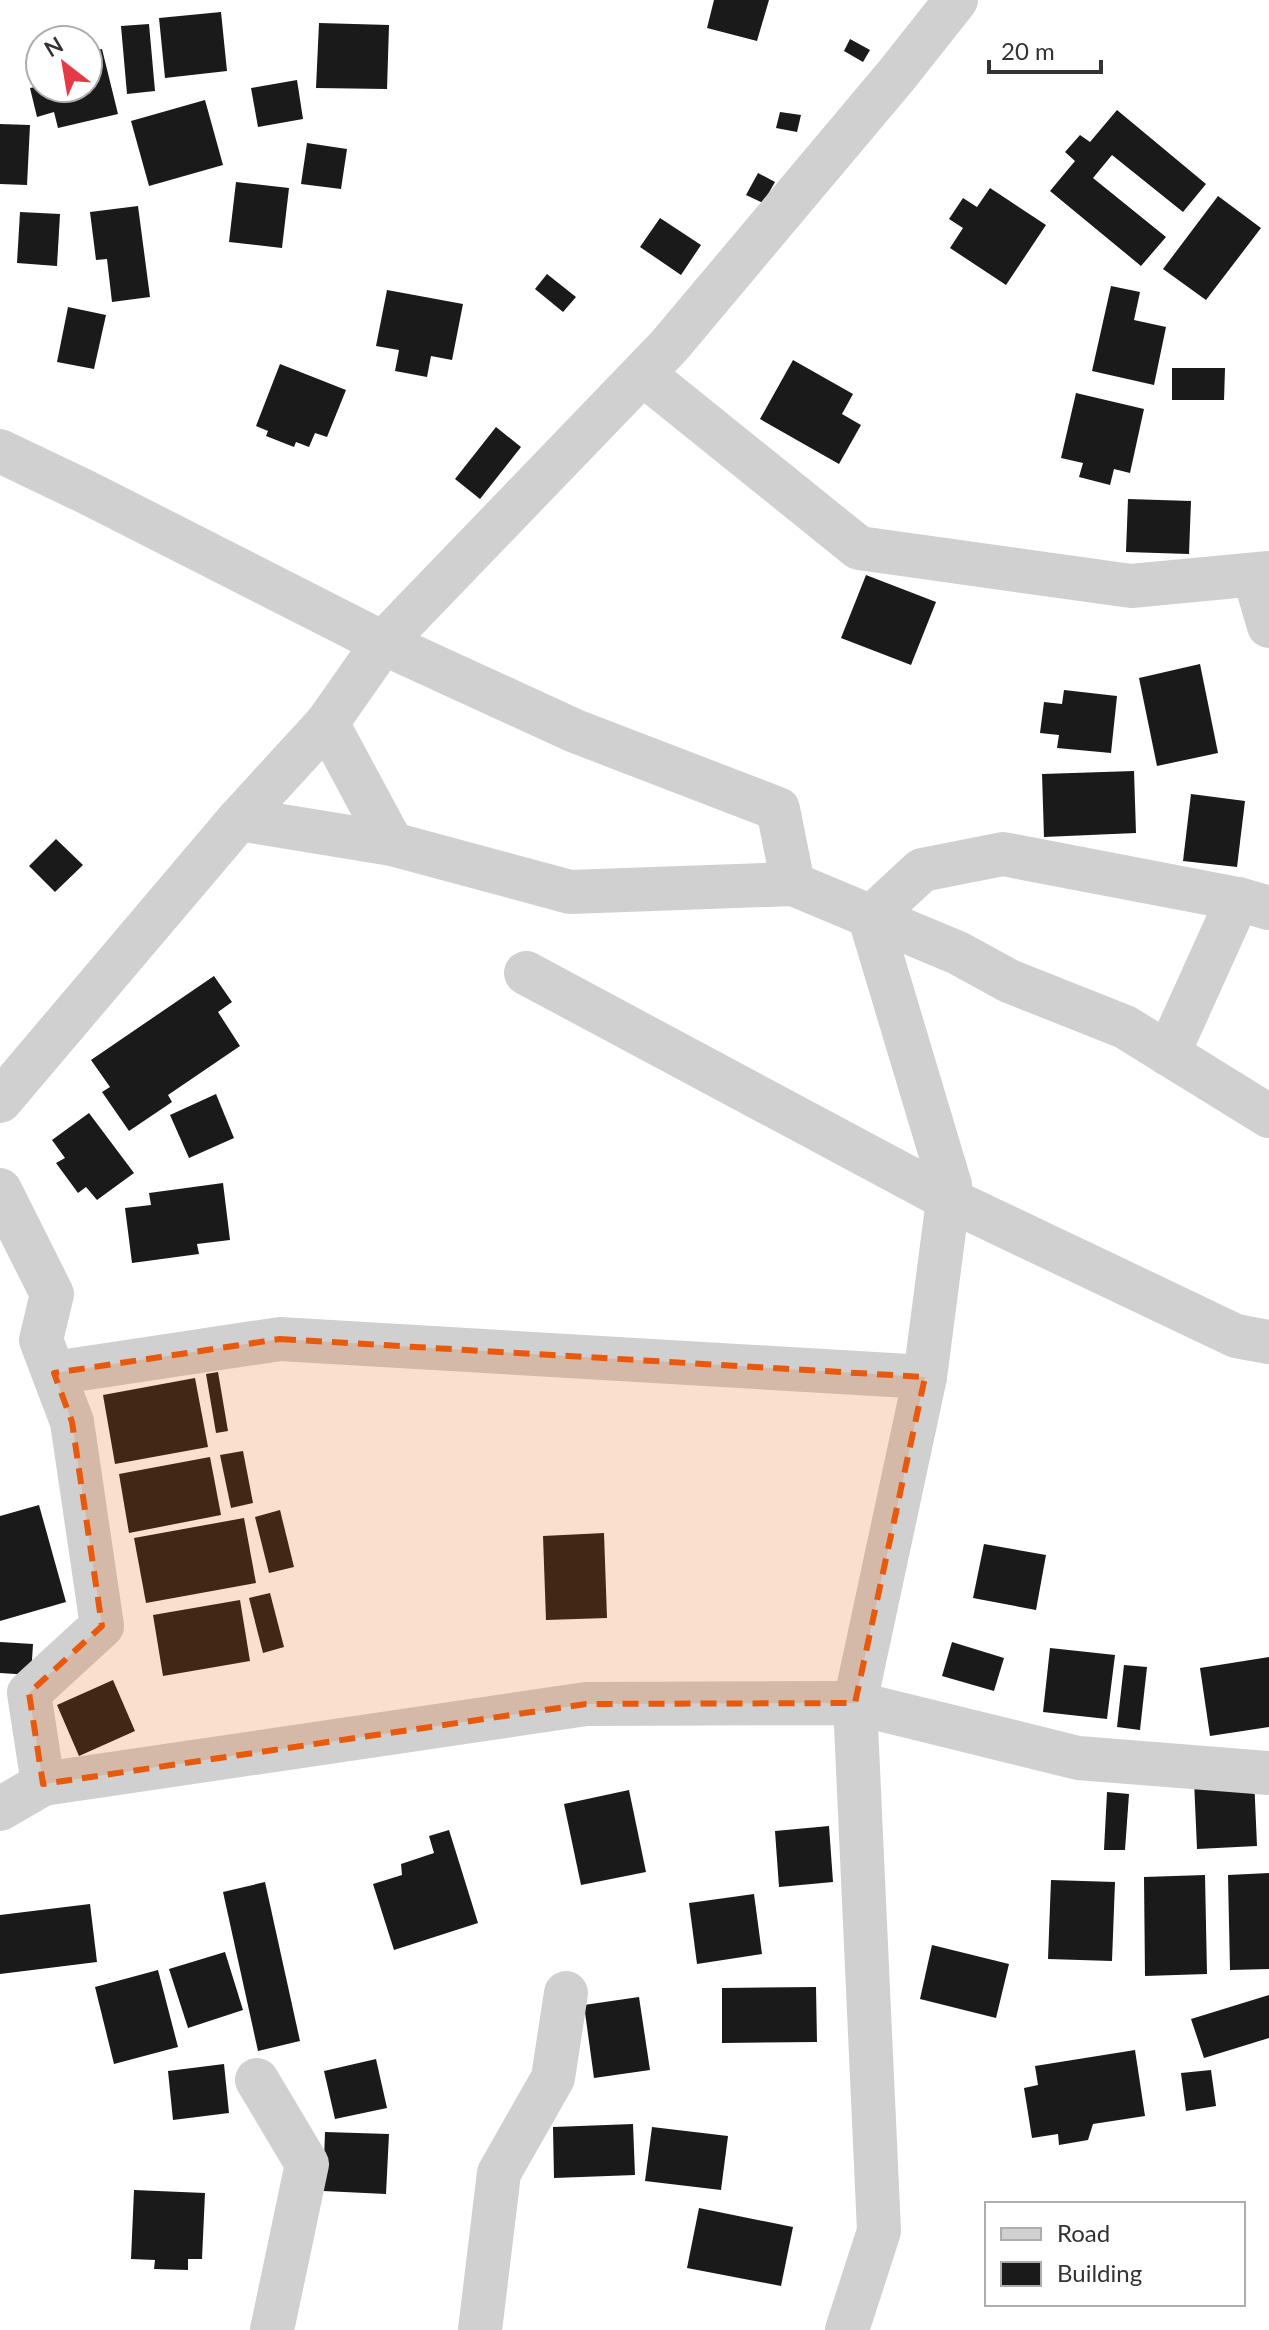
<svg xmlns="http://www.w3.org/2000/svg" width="1269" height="2330" viewBox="0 0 1269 2330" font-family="Lato,sans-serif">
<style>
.building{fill:#1a1a1a}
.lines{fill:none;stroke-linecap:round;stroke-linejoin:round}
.minor{stroke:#d0d0d0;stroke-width:44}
.marked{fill:#e8590c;fill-opacity:0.2;stroke:#e8590c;stroke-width:6;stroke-dasharray:16 10;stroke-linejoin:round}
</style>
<rect width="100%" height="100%" fill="#fff"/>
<!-- building -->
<g class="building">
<path d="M714,0H769L757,41L707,28Z"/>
<path d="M221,12L227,71L165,78L159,18Z"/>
<path d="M319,23L389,25L387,89L316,88Z"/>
<path d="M149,24L155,91L127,94L121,26Z"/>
<path d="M850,39L870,50L863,62L844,51Z"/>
<path d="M102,49L118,114L58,128L54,112L37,117L30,88L40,86V88H88V52Z"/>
<path d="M297,80L303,119L258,127L251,88Z"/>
<path d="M205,100L223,165L149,186L131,121Z"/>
<path d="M1117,110L1206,184L1183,212L1112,155L1093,178L1166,237L1141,266L1050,191L1075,161L1065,152L1080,135L1090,142Z"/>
<path d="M780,112L801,115L797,132L776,128Z"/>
<path d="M0,124L30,125L27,185L0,184Z"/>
<path d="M307,143L347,149L341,189L301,184Z"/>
<path d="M758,173L775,182L763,203L746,195Z"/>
<path d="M236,182L289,188L282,248L229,242Z"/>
<path d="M990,188L1046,225L1006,285L950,248L963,228L949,219L963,198L977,207Z"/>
<path d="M1218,196L1261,228L1206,300L1163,269Z"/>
<path d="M138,206L150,297L112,302L107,259L96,260L90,212Z"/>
<path d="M20,212L60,214L57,266L17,263Z"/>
<path d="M660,218L701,245L681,275L640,247Z"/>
<path d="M547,274L576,297L563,312L535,289Z"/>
<path d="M1111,286L1140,292L1134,320L1166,327L1154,385L1092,371Z"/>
<path d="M387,290L463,304L452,360L431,356L427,377L395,371L399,350L376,346Z"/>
<path d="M68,307L106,315L94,369L57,362Z"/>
<path d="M793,360L853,394L842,414L861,425L839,464L760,419Z"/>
<path d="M280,364L346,390L327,437L315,433L309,447L296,442L294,447L266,436L268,431L256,426Z"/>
<path d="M1172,368H1225L1224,400H1172Z"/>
<path d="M1076,393L1144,409L1130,473L1114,469L1110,485L1079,477L1083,463L1061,458Z"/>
<path d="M496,427L521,447L480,499L455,479Z"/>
<path d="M1128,499L1191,501L1189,554L1126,552Z"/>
<path d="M866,575L936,602L911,665L841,638Z"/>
<path d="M1200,664L1218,753L1157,766L1139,678Z"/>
<path d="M1064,690L1117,696L1111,753L1057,748L1059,735L1040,733L1044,702L1062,704Z"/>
<path d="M1134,771L1136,833L1044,837L1042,774Z"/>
<path d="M1191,794L1245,801L1237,867L1183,861Z"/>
<path d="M56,839L83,865L55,892L29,866Z"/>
<path d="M214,976L232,1002L218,1012L240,1046L168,1095L172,1102L129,1131L102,1092L110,1087L91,1060Z"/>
<path d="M216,1094L234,1138L189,1158L170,1115Z"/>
<path d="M89,1113L134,1173L97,1200L86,1187L78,1193L56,1163L65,1158L52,1140Z"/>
<path d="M223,1183L230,1240L197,1244L199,1254L132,1263L125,1208L151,1205L149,1193Z"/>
<path d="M218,1372L228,1431L216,1433L206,1374Z"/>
<path d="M195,1378L208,1447L115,1464L103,1395Z"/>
<path d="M243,1451L253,1503L231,1508L220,1455Z"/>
<path d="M210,1457L221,1515L129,1533L119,1474Z"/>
<path d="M39,1505L66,1602L0,1621V1516Z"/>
<path d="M280,1510L294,1567L269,1573L255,1517Z"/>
<path d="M244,1518L256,1583L146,1603L134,1538Z"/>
<path d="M604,1533L607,1618L546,1620L543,1536Z"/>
<path d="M984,1544L1046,1555L1036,1610L973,1598Z"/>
<path d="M270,1593L284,1647L263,1653L249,1598Z"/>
<path d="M240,1600L250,1661L163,1676L153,1615Z"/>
<path d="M0,1642L33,1644L31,1675L0,1673Z"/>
<path d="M952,1642L1004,1658L994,1691L942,1676Z"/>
<path d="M1050,1648L1115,1655L1107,1719L1043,1712Z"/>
<path d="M1269,1657V1727L1210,1736L1200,1668Z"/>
<path d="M1124,1665L1147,1667L1140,1730L1117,1727Z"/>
<path d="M113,1680L135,1731L79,1756L57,1705Z"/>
<path d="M1254,1777L1257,1846L1197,1849L1194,1780Z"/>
<path d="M629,1790L646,1872L581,1885L564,1804Z"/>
<path d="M1107,1792L1129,1794L1125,1850H1104Z"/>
<path d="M829,1826L833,1882L779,1887L775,1831Z"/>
<path d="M449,1830L478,1923L394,1950L373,1884L402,1875L401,1864L434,1853L429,1836Z"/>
<path d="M1269,1873V1969L1230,1970L1228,1875Z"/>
<path d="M1205,1875L1207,1974L1145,1976L1144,1877Z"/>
<path d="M1051,1880L1115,1882L1112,1961L1048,1959Z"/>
<path d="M265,1882L300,2041L258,2051L223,1892Z"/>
<path d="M754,1894L762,1954L697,1964L689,1903Z"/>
<path d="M90,1904L97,1962L0,1974V1915Z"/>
<path d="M932,1945L1009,1964L996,2018L920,1999Z"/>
<path d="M225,1952L243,2010L188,2028L169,1969Z"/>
<path d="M158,1970L178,2047L114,2064L95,1987Z"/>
<path d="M816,1987L817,2042L722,2043V1988Z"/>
<path d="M1269,1995V2038L1204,2058L1191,2019Z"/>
<path d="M639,1997L650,2070L594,2078L584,2005Z"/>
<path d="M1135,2050L1145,2116L1093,2124L1088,2140L1059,2145L1058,2134L1032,2138L1024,2088L1038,2085L1035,2066Z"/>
<path d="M376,2059L387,2108L335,2119L324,2071Z"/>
<path d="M224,2064L229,2113L173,2120L168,2071Z"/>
<path d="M1211,2070L1216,2106L1186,2111L1181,2073Z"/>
<path d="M633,2124L635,2175L554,2178L553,2127Z"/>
<path d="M652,2127L728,2136L721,2190L645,2181Z"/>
<path d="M325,2132L389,2134L386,2194L323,2191Z"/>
<path d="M134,2190L205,2193L202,2259H188V2270L154,2269L155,2260L131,2259Z"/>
<path d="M699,2208L793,2227L781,2286L687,2268Z"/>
</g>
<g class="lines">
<!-- minor -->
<g class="minor">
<path d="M643,374L859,548L1131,586L1269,573"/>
<path d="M0,451L86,492L383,643L575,731L778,809L793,884"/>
<path d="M1254,575L1269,626"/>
<path d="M327,723L392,844"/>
<path d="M239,819L392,844L570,892L793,884L958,953L1009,981L1125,1027L1269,1116"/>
<path d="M526,973L948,1199L1236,1336L1269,1342"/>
<path d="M1168,1054L1238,899"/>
<path d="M0,1101L239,819L327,723L383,643L669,346L895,77L956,0"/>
<path d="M0,1190L52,1294L41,1340L72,1422L102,1626L29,1693L43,1784L0,1809"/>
<path d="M54,1373L280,1339L925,1377"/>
<path d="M43,1784L586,1704L855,1703L1078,1758L1269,1773"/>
<path d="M257,2080L307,2164L272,2330"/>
<path d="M480,2330L499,2173L553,2078L566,1993"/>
<path d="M847,2330L879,2231L855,1703L925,1377L950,1185L870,918L922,870L1003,854L1238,899L1269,908"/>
</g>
</g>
<!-- marked area -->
<path class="marked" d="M280,1339L925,1377L855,1703L586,1704L43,1784L29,1693L102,1626L72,1422L54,1373Z"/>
<!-- legend -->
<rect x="985" y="2202" width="260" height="104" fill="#ffffff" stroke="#adadad" stroke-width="2"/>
<rect x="1001" y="2228" width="40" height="12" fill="#d0d0d0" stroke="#adadad" stroke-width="2"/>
<text x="1057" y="2242" font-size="24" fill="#333333">Road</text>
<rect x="1001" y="2262" width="40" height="24" fill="#1a1a1a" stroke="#adadad" stroke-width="2"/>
<text x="1057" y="2282" font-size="24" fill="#333333">Building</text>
<!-- north arrow -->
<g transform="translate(64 64) rotate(329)"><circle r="38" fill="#ffffff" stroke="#adadad" stroke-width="2"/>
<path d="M0-6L14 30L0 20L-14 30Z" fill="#e63946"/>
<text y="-12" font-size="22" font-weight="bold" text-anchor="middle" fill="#333333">N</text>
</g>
<!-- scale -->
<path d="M989 60v12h112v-12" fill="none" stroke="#333333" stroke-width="4"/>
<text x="1001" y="60" font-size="24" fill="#333333" stroke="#ffffff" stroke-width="6" paint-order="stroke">20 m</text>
</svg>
